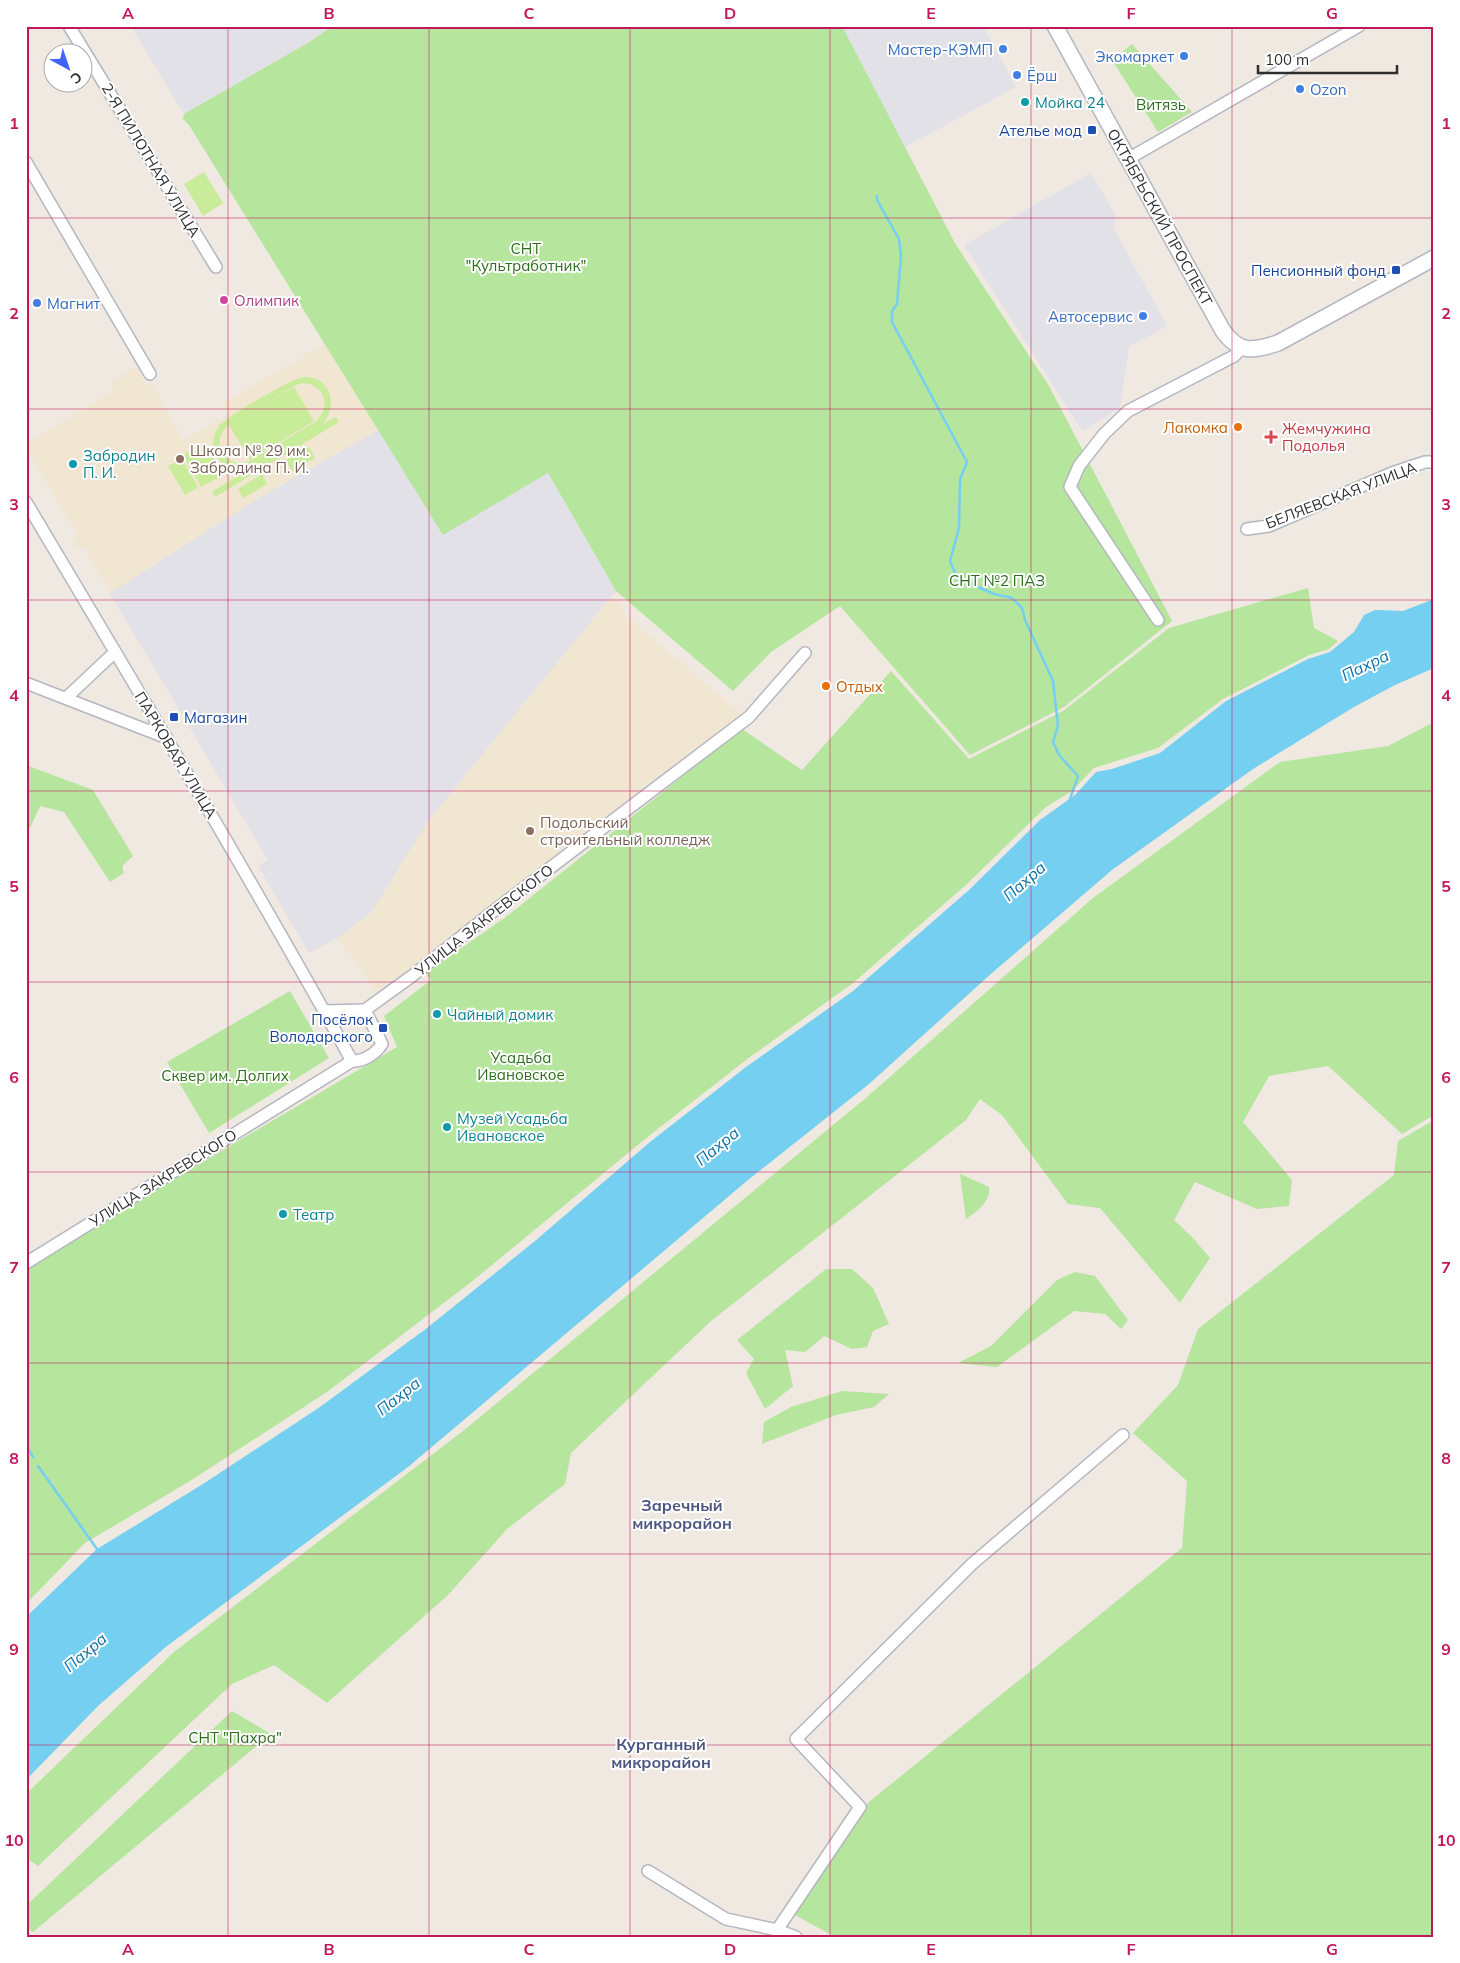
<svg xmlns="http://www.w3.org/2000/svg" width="1460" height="1963" viewBox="0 0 1460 1963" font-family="Mulish,sans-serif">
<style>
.industrial{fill:#e3e1e8}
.education{fill:#f0e6d1}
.green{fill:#b6e59e}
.pitch{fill:#c9ec9a;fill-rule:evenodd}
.water{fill:#75cff0}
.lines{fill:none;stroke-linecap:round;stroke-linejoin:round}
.stream{stroke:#75cff0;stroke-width:2.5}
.minor-casing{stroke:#b4b7c1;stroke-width:14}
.secondary-casing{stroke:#b4b7c1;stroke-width:18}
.minor{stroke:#fff;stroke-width:11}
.secondary{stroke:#fff;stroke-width:15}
.grid{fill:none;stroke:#c2185b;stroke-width:1;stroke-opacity:0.55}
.shop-dot{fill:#3f7fe0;stroke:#fff;stroke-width:2}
.culture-dot{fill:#0f9aa8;stroke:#fff;stroke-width:2}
.transit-dot{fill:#1a4fb4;stroke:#fff;stroke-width:2}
.hotel-dot{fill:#d1479c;stroke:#fff;stroke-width:2}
.food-dot{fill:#e8710a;stroke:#fff;stroke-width:2}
.health-dot{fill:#e0444e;stroke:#fff;stroke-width:2}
.education-dot{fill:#8d6e63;stroke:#fff;stroke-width:2}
.labels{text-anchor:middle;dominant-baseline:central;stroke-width:4;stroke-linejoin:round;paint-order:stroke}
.shop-label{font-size:15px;fill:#366cbe;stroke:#fff;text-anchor:end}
.culture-label{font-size:15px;fill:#0d838f;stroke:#fff;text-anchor:start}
.park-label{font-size:15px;fill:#2c6e1b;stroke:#fff}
.transit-label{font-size:15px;fill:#164399;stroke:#fff;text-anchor:end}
.street-label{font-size:15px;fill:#2e2e2e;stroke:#fff}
.hotel-label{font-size:15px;fill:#b23c85;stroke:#fff;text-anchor:start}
.food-label{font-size:15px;fill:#c56008;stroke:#fff;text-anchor:end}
.health-label{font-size:15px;fill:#be3a42;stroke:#fff;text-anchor:start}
.education-label{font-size:15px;fill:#785e54;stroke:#fff;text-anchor:start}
.water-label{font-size:16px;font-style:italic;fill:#0d6fa3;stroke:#fff}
.neighbourhood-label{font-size:16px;font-weight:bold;fill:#4d5680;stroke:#fff}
.neatline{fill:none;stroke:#c2185b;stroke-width:2}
.grid-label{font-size:16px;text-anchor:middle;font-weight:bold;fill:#c2185b}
</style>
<rect width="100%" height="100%" fill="#efe9e1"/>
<!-- industrial -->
<g class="industrial">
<path d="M131,26H333L306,44L184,114Z"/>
<path d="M842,26H983L1016,87L905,147Z"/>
<path d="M1091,173L1116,216L1113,227L1167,326L1129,347L1120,408L1082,431L964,245Z"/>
<path d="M378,430L443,534L548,473L616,591L429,820L372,912L338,938L309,953L258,866L268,860L110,593L255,500Z"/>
</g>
<!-- education -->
<g class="education">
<path d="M325,344L378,430L255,500L110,593L86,551L82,547L75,549L72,543L76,537V533L26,447V444L113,391L112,381L136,367L147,386L152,383L183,440L229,414L223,403Z"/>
<path d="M612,596L622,603V612L741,714L379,996L338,938L372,912L429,820Z"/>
</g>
<!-- green -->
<g class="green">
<path d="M333,26H842L956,245L1049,386L1172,621L1064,707L970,755L840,606L771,652L733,691L616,591L548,473L443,535L189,125L183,119L184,114L306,44Z"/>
<path d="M1132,44L1192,112L1158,132L1112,60Z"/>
<path d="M1308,588L1314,628L1338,641L1329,649L1309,655L1223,699L1158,748L1094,768L1072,791L1046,807L967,884L853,983L746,1060L650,1135L470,1283L327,1392L190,1481L85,1543L26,1604V1267L397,1047L384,1016L431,980L426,973L507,916L742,729L802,770L891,671L969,759L1063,711L1169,628Z"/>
<path d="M1434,722V1115L1402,1134L1328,1066L1269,1076L1243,1122L1292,1180L1289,1206L1257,1209L1195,1182L1174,1220L1193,1238L1210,1258L1180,1303L1100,1208L1068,1204L1002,1115L980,1099L966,1120L711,1321L571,1453L565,1484L507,1529L448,1595L327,1703L274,1665L232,1684L38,1866L26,1858V1794L174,1652L463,1431L867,1097L1093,898L1280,762L1388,746Z"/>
<path d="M26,765L93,790L133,856L122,866L124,873L110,882L64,812L40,806L30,828L26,830Z"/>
<path d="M290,991L329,1058L209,1133L167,1062Z"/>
<path d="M1434,1120V1937H835L795,1915L869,1802L1182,1548L1187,1481L1133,1433L1178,1385L1198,1329L1394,1175L1398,1141Z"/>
<path d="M960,1174L989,1187C991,1202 976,1212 966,1219Z"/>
<path d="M826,1269H852L873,1288L889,1324L873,1331L867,1347L852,1349L824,1336L805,1352L785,1350L793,1386L765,1409L746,1373L754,1359L737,1340Z"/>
<path d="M1075,1272L1095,1276L1128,1320L1121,1329L1105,1314L1074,1311L997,1367L958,1363L991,1346L1057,1280Z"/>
<path d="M842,1391L889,1394L874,1407L836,1415L762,1444L764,1422L791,1407Z"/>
<path d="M232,1711L271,1734L33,1932L26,1927V1899L30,1902Z"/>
</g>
<!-- pitch -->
<g class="pitch">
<path d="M204,172L223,203L203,216L184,184Z"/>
<path d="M303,377C331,376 338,404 323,424L336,417L339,422L215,497L212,492L249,469C238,470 226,469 218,459C211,449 212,436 219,426C229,414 274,391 291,381ZM303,383C325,384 332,408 315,422L248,462C224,469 209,440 229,425L250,460L314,421L294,387L254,411L296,385Z"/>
<path d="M204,443L223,475L201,487L183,455Z"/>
<path d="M309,447L315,458L292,471L286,460Z"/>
<path d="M182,459L198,487L185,495L168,466Z"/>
<path d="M262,474L267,484L243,498L238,489Z"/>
</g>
<!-- water -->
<path class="water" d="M1434,599V668L1395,685L1354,707L1253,769L1112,870L992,973L869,1084L748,1180L408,1467L167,1646L99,1705L26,1780V1617L97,1549L203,1484L320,1407L427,1328L535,1241L650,1142L746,1067L853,991L969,890L1040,820L1075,795L1096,772L1112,769L1160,753L1226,701L1308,659L1330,652L1354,632L1364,615L1375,610L1403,611Z"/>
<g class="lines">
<!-- stream -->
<g class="stream">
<path d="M877,196V200L899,239L901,256L897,304L892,311V322L967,462L960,479L959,528L950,561L957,578L994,594L1012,598L1022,608L1025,620L1053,681L1058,726L1053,742L1059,755L1078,776L1070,799"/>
<path d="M26,1445L33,1457"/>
<path d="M38,1466L97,1549"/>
</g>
<!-- minor casing -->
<g class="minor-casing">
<g id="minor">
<path d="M69,26L216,267"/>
<path d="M1128,159L1359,26"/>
<path d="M26,162L150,374"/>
<path d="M26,502C136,687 247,872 352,1061C362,1062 376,1054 382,1044L365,1010L324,1011"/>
<path d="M1247,529L1269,526L1392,473L1425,462H1434"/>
<path d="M1158,620L1070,487L1079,466L1104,434L1128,411L1234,356L1242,348"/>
<path d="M26,683L167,738"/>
<path d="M66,698L115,652"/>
<path d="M365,1010L412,976L500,906L749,717L805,653"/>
<path d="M26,1263L352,1061"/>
<path d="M648,1871L726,1919L777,1930L796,1937"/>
<path d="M777,1930L860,1807L796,1739L972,1564L1123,1435"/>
</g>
</g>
<!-- secondary casing -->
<g class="secondary-casing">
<path id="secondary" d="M1055,26L1223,331C1240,354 1253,351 1278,343L1434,258"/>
</g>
<!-- minor -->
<use href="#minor" class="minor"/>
<!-- secondary -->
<use href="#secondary" class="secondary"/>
</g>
<!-- grid -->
<path class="grid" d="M228,26V1937M429,26V1937M630,26V1937M830,26V1937M1031,26V1937M1232,26V1937M26,218H1434M26,409H1434M26,600H1434M26,791H1434M26,982H1434M26,1172H1434M26,1363H1434M26,1554H1434M26,1745H1434"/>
<!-- markers -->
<g class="shop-dot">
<circle cx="1003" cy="49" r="5"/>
<circle cx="1184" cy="56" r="5"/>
<circle cx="1017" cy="75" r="5"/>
<circle cx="1300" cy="89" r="5"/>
<circle cx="37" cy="303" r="5"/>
<circle cx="1143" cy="316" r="5"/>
</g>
<g class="culture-dot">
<circle cx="1025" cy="102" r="5"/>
<circle cx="73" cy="464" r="5"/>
<circle cx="437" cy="1014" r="5"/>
<circle cx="447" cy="1127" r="5"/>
<circle cx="283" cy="1214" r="5"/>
</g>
<g class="transit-dot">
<rect x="1087" y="125" width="10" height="10" rx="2.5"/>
<rect x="1391" y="265" width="10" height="10" rx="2.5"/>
<rect x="169" y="712" width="10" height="10" rx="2.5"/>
<rect x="378" y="1023" width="10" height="10" rx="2.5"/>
</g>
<circle class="hotel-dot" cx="224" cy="300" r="5"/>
<g class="food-dot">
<circle cx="1238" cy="427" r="5"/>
<circle cx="826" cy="686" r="5"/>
</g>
<path class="health-dot" d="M1268.5 429.5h5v5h5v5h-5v5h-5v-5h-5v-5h5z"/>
<g class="education-dot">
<circle cx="180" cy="459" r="5"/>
<circle cx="530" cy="831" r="5"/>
</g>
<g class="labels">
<!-- shop labels -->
<g class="shop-label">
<text x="993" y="49">Мастер-КЭМП</text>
<text x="1174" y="56">Экомаркет</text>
<text x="1027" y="75" text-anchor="start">Ёрш</text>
<text x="1310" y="89" text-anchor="start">Ozon</text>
<text x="47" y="303" text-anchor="start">Магнит</text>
<text x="1133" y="316">Автосервис</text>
</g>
<!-- culture labels -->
<g class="culture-label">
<text x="1035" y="102">Мойка 24</text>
<text x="83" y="455">Забродин<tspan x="83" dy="17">П. И.</tspan></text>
<text x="447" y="1014">Чайный домик</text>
<text x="457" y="1118">Музей Усадьба<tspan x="457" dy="17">Ивановское</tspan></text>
<text x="293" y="1214">Театр</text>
</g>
<!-- park labels -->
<g class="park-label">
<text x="1161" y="104">Витязь</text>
<text x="526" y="248">СНТ<tspan x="526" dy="17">"Культработник"</tspan></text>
<text x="997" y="580">СНТ №2 ПАЗ</text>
<text x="521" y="1057">Усадьба<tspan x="521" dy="17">Ивановское</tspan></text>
<text x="225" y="1075">Сквер им. Долгих</text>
<text x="235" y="1737">СНТ "Пахра"</text>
</g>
<!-- transit labels -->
<g class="transit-label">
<text x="1082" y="130">Ателье мод</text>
<text x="1386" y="270">Пенсионный фонд</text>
<text x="184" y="717" text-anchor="start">Магазин</text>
<text x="373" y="1019">Посёлок<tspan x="373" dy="17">Володарского</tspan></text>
</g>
<!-- street labels -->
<g class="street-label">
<text transform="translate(151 160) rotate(59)">2-Я ПИЛОТНАЯ УЛИЦА</text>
<text transform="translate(1160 217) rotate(61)">ОКТЯБРЬСКИЙ ПРОСПЕКТ</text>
<text transform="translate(1341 495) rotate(-21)">БЕЛЯЕВСКАЯ УЛИЦА</text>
<text transform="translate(176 755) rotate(59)">ПАРКОВАЯ УЛИЦА</text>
<text transform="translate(484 920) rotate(-38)">УЛИЦА ЗАКРЕВСКОГО</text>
<text transform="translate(163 1178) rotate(-32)">УЛИЦА ЗАКРЕВСКОГО</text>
</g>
<!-- hotel labels -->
<g class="hotel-label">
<text x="234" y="300">Олимпик</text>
</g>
<!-- food labels -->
<g class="food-label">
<text x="1228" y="427">Лакомка</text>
<text x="836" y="686" text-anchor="start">Отдых</text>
</g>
<!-- health labels -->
<g class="health-label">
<text x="1282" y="428">Жемчужина<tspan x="1282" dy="17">Подолья</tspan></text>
</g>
<!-- education labels -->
<g class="education-label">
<text x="190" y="450">Школа № 29 им.<tspan x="190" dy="17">Забродина П. И.</tspan></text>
<text x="540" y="822">Подольский<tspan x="540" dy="17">строительный колледж</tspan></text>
</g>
<!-- water labels -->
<g class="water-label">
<text transform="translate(1365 665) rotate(-26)">Пахра</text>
<text transform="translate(1024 881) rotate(-41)">Пахра</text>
<text transform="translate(717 1146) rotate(-39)">Пахра</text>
<text transform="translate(398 1396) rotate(-38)">Пахра</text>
<text transform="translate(85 1652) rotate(-40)">Пахра</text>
</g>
<!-- neighbourhood labels -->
<g class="neighbourhood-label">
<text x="682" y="1505">Заречный<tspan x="682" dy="18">микрорайон</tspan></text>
<text x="661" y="1744">Курганный<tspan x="661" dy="18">микрорайон</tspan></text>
</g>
</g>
<!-- border -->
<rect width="1460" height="1963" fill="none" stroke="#ffffff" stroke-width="55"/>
<!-- north arrow -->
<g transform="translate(68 68) rotate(140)"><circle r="24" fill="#ffffff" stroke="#ababab"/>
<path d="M0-4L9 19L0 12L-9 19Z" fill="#4264fb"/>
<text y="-8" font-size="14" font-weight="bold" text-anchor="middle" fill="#2e2e2e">С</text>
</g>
<!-- scale -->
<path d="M1258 65v8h139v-8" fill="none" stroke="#2e2e2e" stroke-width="2.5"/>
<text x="1265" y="65" font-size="15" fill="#2e2e2e" stroke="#ffffff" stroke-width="4" paint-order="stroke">100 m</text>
<rect x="28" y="28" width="1404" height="1908" class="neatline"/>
<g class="grid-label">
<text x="128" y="19">A</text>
<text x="329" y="19">B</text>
<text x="529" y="19">C</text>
<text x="730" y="19">D</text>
<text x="931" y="19">E</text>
<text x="1131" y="19">F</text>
<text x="1332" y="19">G</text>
<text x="14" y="129">1</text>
<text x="1446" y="129">1</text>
<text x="14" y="319">2</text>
<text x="1446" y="319">2</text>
<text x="14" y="510">3</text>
<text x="1446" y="510">3</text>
<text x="14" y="701">4</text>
<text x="1446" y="701">4</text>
<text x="14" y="892">5</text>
<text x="1446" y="892">5</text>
<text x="14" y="1083">6</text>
<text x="1446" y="1083">6</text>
<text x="14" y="1273">7</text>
<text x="1446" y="1273">7</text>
<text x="14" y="1464">8</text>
<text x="1446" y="1464">8</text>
<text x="14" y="1655">9</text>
<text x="1446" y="1655">9</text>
<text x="14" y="1846">10</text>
<text x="1446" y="1846">10</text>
<text x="128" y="1955">A</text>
<text x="329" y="1955">B</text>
<text x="529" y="1955">C</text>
<text x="730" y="1955">D</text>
<text x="931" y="1955">E</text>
<text x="1131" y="1955">F</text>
<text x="1332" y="1955">G</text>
</g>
</svg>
